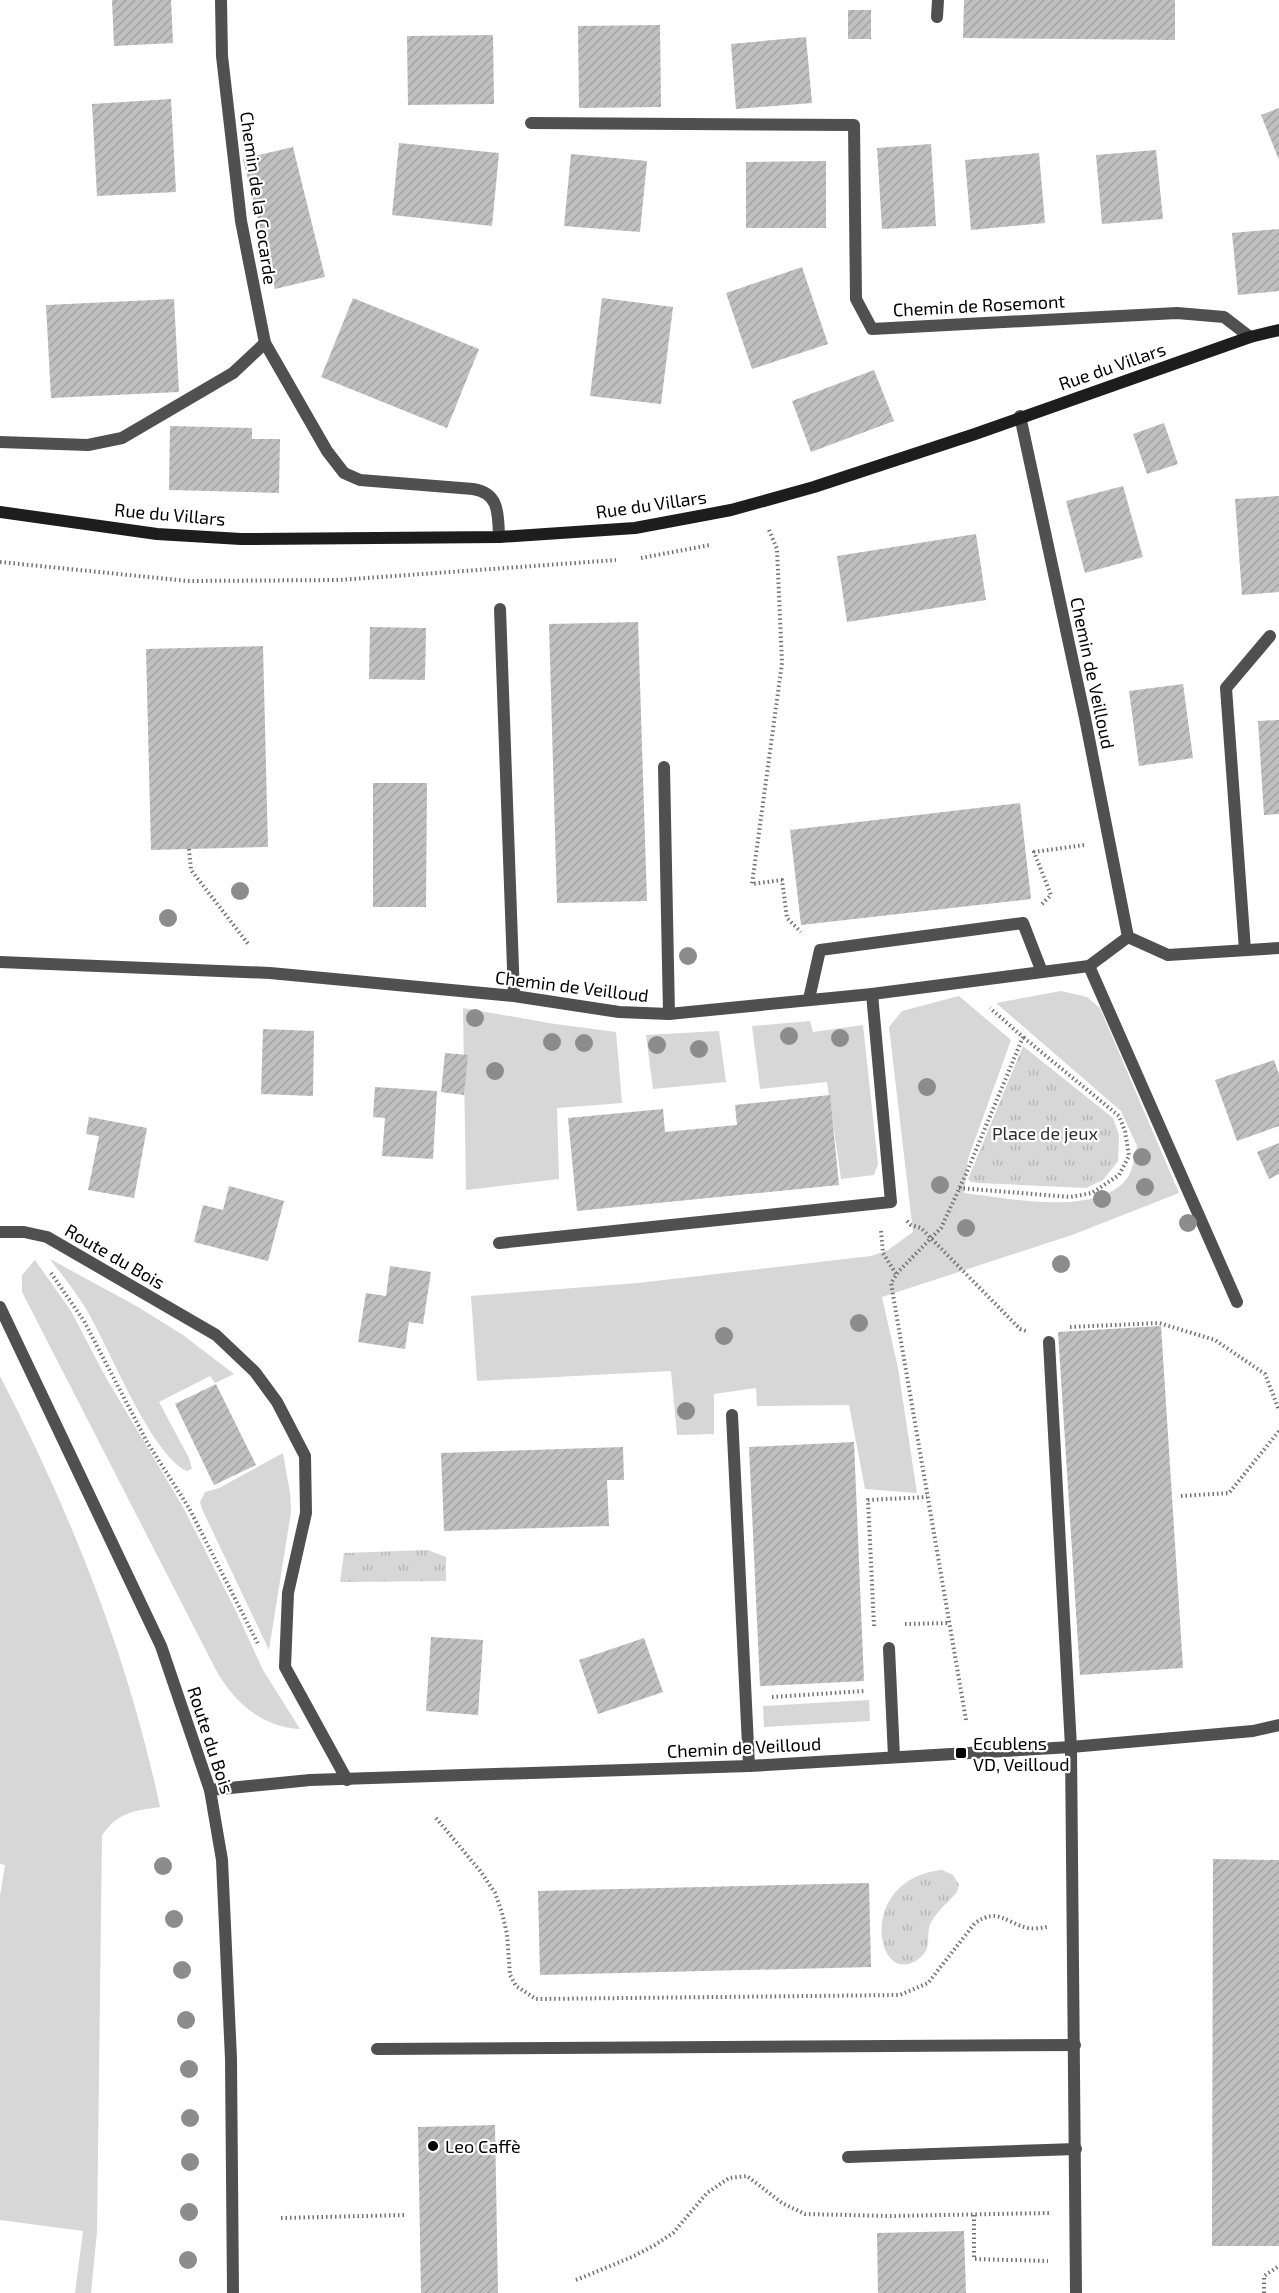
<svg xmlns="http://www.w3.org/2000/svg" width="1279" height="2293" viewBox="0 0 1279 2293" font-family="'Exo 2',sans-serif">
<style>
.grass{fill:#d7d7d7}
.park{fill:url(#park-tufts)}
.building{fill:url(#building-hatch)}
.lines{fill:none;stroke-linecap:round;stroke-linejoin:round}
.path{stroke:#727272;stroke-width:4;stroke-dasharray:1.5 3;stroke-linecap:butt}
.lane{stroke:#505050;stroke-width:12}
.street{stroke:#505050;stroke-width:12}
.secondary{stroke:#1d1d1d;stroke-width:12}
.tree{fill:#8c8c8c}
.poi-dot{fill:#000;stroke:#fff;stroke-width:2}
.labels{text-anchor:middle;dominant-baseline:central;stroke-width:4.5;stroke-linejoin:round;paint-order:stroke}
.street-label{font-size:18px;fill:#000;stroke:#fff}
.park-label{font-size:18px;fill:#2e2e2e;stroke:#fff}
.poi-label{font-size:18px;fill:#000;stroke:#fff;text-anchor:start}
</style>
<defs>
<pattern id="park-tufts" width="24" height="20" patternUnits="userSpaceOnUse" patternTransform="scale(1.5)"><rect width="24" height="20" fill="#d7d7d7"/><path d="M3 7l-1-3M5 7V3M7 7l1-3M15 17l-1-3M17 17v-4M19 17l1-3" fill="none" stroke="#b7b7b7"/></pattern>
<pattern id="building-hatch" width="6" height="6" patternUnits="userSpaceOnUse" patternTransform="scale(1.5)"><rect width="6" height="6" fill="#c0c0c0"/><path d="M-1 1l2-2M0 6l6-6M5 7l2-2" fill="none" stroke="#a3a3a3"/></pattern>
</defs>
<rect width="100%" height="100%" fill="#fff"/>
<!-- grass -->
<g class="grass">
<path d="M1061,991L1087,997L1100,1008L1179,1193L1072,1235L882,1297L898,1368L917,1493L865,1489L849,1405L757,1406L756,1388L714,1394V1434L677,1435L671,1371L477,1381L471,1296L638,1283L871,1256L888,1250L913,1232L889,1027L902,1011L959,996L1011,1040L968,1159L964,1193C1007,1198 1100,1218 1128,1177C1133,1169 1135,1155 1137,1146L1121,1111L996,1003Z"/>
<path d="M463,1008L555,1024L616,1032L622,1103L557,1108L559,1179L466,1190Z"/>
<path d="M810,1021L813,1032L863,1025L878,1164L874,1175L841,1179L827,1082L760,1089L752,1026Z"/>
<path d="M719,1031L726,1082L653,1089L646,1035Z"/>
<path d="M50,1259L138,1307L183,1335L234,1374L215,1383L210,1376L159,1402L189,1458L192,1469L187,1471C150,1455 107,1341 83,1304C73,1288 61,1274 50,1259Z"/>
<path d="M35,1260L71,1311L105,1376L183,1507L235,1609L263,1670L300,1729C261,1727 234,1702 216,1670L22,1292V1275Z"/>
<path d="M0,1376C71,1513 128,1656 160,1807C133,1811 119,1812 102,1835L97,2232L91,2293H75L83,2231L0,2220V1896L5,1865L0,1864Z"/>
<path d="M283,1453L290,1493L291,1512L269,1650L202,1509L200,1502L205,1492L219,1488Z"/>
<path d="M869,1700L870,1721L764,1727L763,1706Z"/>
</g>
<!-- park -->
<g class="park">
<path d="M1023,1046L1113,1118L1119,1135L1118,1161L1103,1180L1086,1188L978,1183L971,1182L968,1179Z"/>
<path d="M428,1550L446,1557V1581L340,1582L344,1553Z"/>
<path d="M942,1870L953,1875L959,1885L957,1892C949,1902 932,1915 929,1928C927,1939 931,1948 921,1957C877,1995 853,1879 942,1870Z"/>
</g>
<!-- building -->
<g class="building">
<path d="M112,0H171L173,43L114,46Z"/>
<path d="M964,0H1175V40L963,38Z"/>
<rect x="848" y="10" width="23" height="29"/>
<path d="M660,25L661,107L579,108L578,26Z"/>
<path d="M493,35L494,104L408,105L407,36Z"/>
<path d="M806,37L812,103L736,109L731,44Z"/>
<path d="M171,99L176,192L97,196L92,104Z"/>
<path d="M1279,108V160L1261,115Z"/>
<path d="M399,143L499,153L492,226L392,215Z"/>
<path d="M931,144L936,226L882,229L877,148Z"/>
<path d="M293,147L325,277L275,289L243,159Z"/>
<path d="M1156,150L1163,219L1102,224L1096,155Z"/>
<path d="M1039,153L1045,223L971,230L965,160Z"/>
<path d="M571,154L647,161L640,232L564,226Z"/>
<path d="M826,161V228H746V162Z"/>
<path d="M1279,229V291L1238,295L1232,233Z"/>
<path d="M802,267L828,344L752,369L726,293Z"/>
<path d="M353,298L479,349L447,428L321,377Z"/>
<path d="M602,298L673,307L661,404L590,396Z"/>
<path d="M174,299L179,392L51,398L46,305Z"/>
<path d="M874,370L894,421L811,452L792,401Z"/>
<path d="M1164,423L1178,464L1147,474L1133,434Z"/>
<path d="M170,426L252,428V439H280L279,493L169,490Z"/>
<path d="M1123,486L1143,557L1085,573L1066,501Z"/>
<path d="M1279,496V592L1242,595L1235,499Z"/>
<path d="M976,534L986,600L847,622L837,556Z"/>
<path d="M638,622L647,901L557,903L549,624Z"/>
<path d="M370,627L426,628L425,680L369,679Z"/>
<path d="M263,646L268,847L151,850L146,649Z"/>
<path d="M1183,684L1193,758L1139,766L1129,691Z"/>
<path d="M1279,720V814L1264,815L1258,721Z"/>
<path d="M373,783H427L426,907H373Z"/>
<path d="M1020,803L1031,899L801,925L790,830Z"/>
<path d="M263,1029L314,1031L313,1096L261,1094Z"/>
<path d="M445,1053L468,1055L464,1095L441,1092Z"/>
<path d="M1274,1060L1279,1074V1126L1237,1141L1215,1080Z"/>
<path d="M375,1087L437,1091L433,1159L382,1156L385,1118L373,1117Z"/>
<path d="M830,1095L839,1185L577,1211L568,1118L663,1109L665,1132L737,1125L735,1105Z"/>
<path d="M89,1117L147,1128L134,1198L88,1190L99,1136L86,1134Z"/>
<path d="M1279,1143V1174L1269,1179L1257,1152Z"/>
<path d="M229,1186L284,1201L268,1261L194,1242L203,1205L223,1210Z"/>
<path d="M390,1266L431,1272L423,1324L409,1322L405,1349L358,1342L366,1293L386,1296Z"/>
<path d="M1161,1326L1183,1668L1080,1675L1058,1332Z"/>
<path d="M216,1384L256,1465L214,1485L175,1404Z"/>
<path d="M854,1442L864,1681L760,1686L749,1447Z"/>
<path d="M623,1447L624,1480H607L609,1526L444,1531L441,1453Z"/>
<path d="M431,1637L483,1640L478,1715L426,1711Z"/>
<path d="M644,1638L663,1692L598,1714L579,1660Z"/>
<path d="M1213,1859L1279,1860V2246H1212Z"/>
<path d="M869,1883L871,1967L540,1975L538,1891Z"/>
<path d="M495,2125L498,2293H421L418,2127Z"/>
<path d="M964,2231L966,2293H878L877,2233Z"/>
</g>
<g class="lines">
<!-- path -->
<g class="path">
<path d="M769,530L777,549L782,663L752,884L782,880L787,918L801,932"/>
<path d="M641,558L710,545"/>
<path d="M0,562L188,581L339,580L616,560"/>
<path d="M189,849L191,870L249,945"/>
<path d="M1042,904L1051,895L1034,852L1084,845"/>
<path d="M959,1188L1070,1197L1092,1193L1119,1175L1129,1156L1125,1131L1119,1116L1023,1037"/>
<path d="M907,1221L911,1225L921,1228L1020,1329L1026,1331"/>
<path d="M881,1231L883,1253L896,1274"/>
<path d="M51,1273L84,1321L147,1442L189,1508L258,1644"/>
<path d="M1070,1327L1159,1323L1215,1340L1265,1374L1279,1410"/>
<path d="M1181,1496L1229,1493L1279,1431"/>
<path d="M905,1624L949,1623"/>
<path d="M874,1626L868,1500L927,1497"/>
<path d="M772,1697L864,1691"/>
<path d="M966,1720L891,1283L898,1272L941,1228L966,1174L1023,1037L990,1008"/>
<path d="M436,1818L481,1872L495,1893L502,1913L507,1934L510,1975L516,1986L536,1999L900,1995L928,1983L975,1923C999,1907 1005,1923 1028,1928C1034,1929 1041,1928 1047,1927"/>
<path d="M974,2215V2259L1048,2261"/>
<path d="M281,2218L405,2215"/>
<path d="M576,2280L632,2257L655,2245L673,2233L707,2193L729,2178L747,2176L782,2203L805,2214L890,2216L1049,2213"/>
<path d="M1264,2293V2276L1279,2266"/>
</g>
<!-- lane -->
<g class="lane">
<path d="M937,17L938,0"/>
<path d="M0,442L88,445L122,438L233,373L265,343"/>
<path d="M500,609L514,996"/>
<path d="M664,767L669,1014"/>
<path d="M1245,950L1226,688L1270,636"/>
<path d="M1089,966L1237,1302"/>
<path d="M809,999L820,950L1023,923L1042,972"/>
<path d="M0,1232H24L47,1237L216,1335L255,1372L277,1402L305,1456L306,1513L288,1593L285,1667L347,1780"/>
<path d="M499,1243L891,1202L872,994"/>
<path d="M1049,1342L1071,1747L1076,2293"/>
<path d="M732,1415L749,1766"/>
<path d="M889,1648L894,1757"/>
<path d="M377,2049L1075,2045"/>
<path d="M848,2157L1076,2149"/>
</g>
<!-- street -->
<g class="street">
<path d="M221,0L222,56L241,221L265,343L327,451L344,473L360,480L473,489C500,493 498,515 499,537"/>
<path d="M531,123L854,125L856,299L872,329L1177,313L1224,317L1250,337"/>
<path d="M1020,416L1085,718L1128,937"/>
<path d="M1128,937L1168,955L1279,948"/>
<path d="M0,962L270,973L514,996L619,1012L669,1014L872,994L1089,966L1128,937"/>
<path d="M0,1307L161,1646L210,1790L222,1860L231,2059L233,2293"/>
<path d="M210,1790L310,1780L749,1766L1071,1747L1253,1731L1279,1725"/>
</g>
<!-- secondary -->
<path class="secondary" d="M0,512L157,534L241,539L499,537L635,528L731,510L814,487L975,434L1250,337L1279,330"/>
</g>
<!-- trees -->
<g class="tree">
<circle cx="240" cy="891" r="9"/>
<circle cx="168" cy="918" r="9"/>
<circle cx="688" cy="956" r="9"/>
<circle cx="475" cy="1018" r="9"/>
<circle cx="789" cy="1036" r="9"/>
<circle cx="840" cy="1038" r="9"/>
<circle cx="552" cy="1042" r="9"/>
<circle cx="584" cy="1043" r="9"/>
<circle cx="657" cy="1045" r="9"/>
<circle cx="699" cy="1049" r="9"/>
<circle cx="495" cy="1071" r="9"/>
<circle cx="927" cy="1087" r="9"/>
<circle cx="1142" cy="1157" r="9"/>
<circle cx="940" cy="1185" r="9"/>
<circle cx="1145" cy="1187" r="9"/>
<circle cx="1102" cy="1199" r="9"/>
<circle cx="1188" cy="1223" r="9"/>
<circle cx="966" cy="1228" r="9"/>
<circle cx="1061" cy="1264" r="9"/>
<circle cx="859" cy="1323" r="9"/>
<circle cx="724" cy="1336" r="9"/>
<circle cx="686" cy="1411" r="9"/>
<circle cx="163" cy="1866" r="9"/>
<circle cx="174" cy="1919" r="9"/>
<circle cx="182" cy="1970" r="9"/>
<circle cx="186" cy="2020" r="9"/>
<circle cx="189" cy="2069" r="9"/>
<circle cx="190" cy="2118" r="9"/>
<circle cx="190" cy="2162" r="9"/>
<circle cx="189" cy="2212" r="9"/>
<circle cx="188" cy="2260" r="9"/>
</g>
<!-- markers -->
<g class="poi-dot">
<rect x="955" y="1747" width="12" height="12" rx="3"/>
<circle cx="433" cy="2146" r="6"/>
</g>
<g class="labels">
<!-- street labels -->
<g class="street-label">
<text transform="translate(259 198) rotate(82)">Chemin de la Cocarde</text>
<text transform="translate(979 305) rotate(-3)">Chemin de Rosemont</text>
<text transform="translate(1112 366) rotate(-19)">Rue du Villars</text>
<text transform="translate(651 504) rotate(-8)">Rue du Villars</text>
<text transform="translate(170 514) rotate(5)">Rue du Villars</text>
<text transform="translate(1093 673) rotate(78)">Chemin de Veilloud</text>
<text transform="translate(572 986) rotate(7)">Chemin de Veilloud</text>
<text transform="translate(115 1256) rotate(30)">Route du Bois</text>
<text transform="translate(211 1740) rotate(72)">Route du Bois</text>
<text transform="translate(744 1747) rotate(-3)">Chemin de Veilloud</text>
</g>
<!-- park labels -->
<g class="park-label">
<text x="1045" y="1133">Place de jeux</text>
</g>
<!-- poi labels -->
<g class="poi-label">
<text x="973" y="1743">Ecublens<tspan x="973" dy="21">VD, Veilloud</tspan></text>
<text x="445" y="2146">Leo Caffè</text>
</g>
</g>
</svg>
